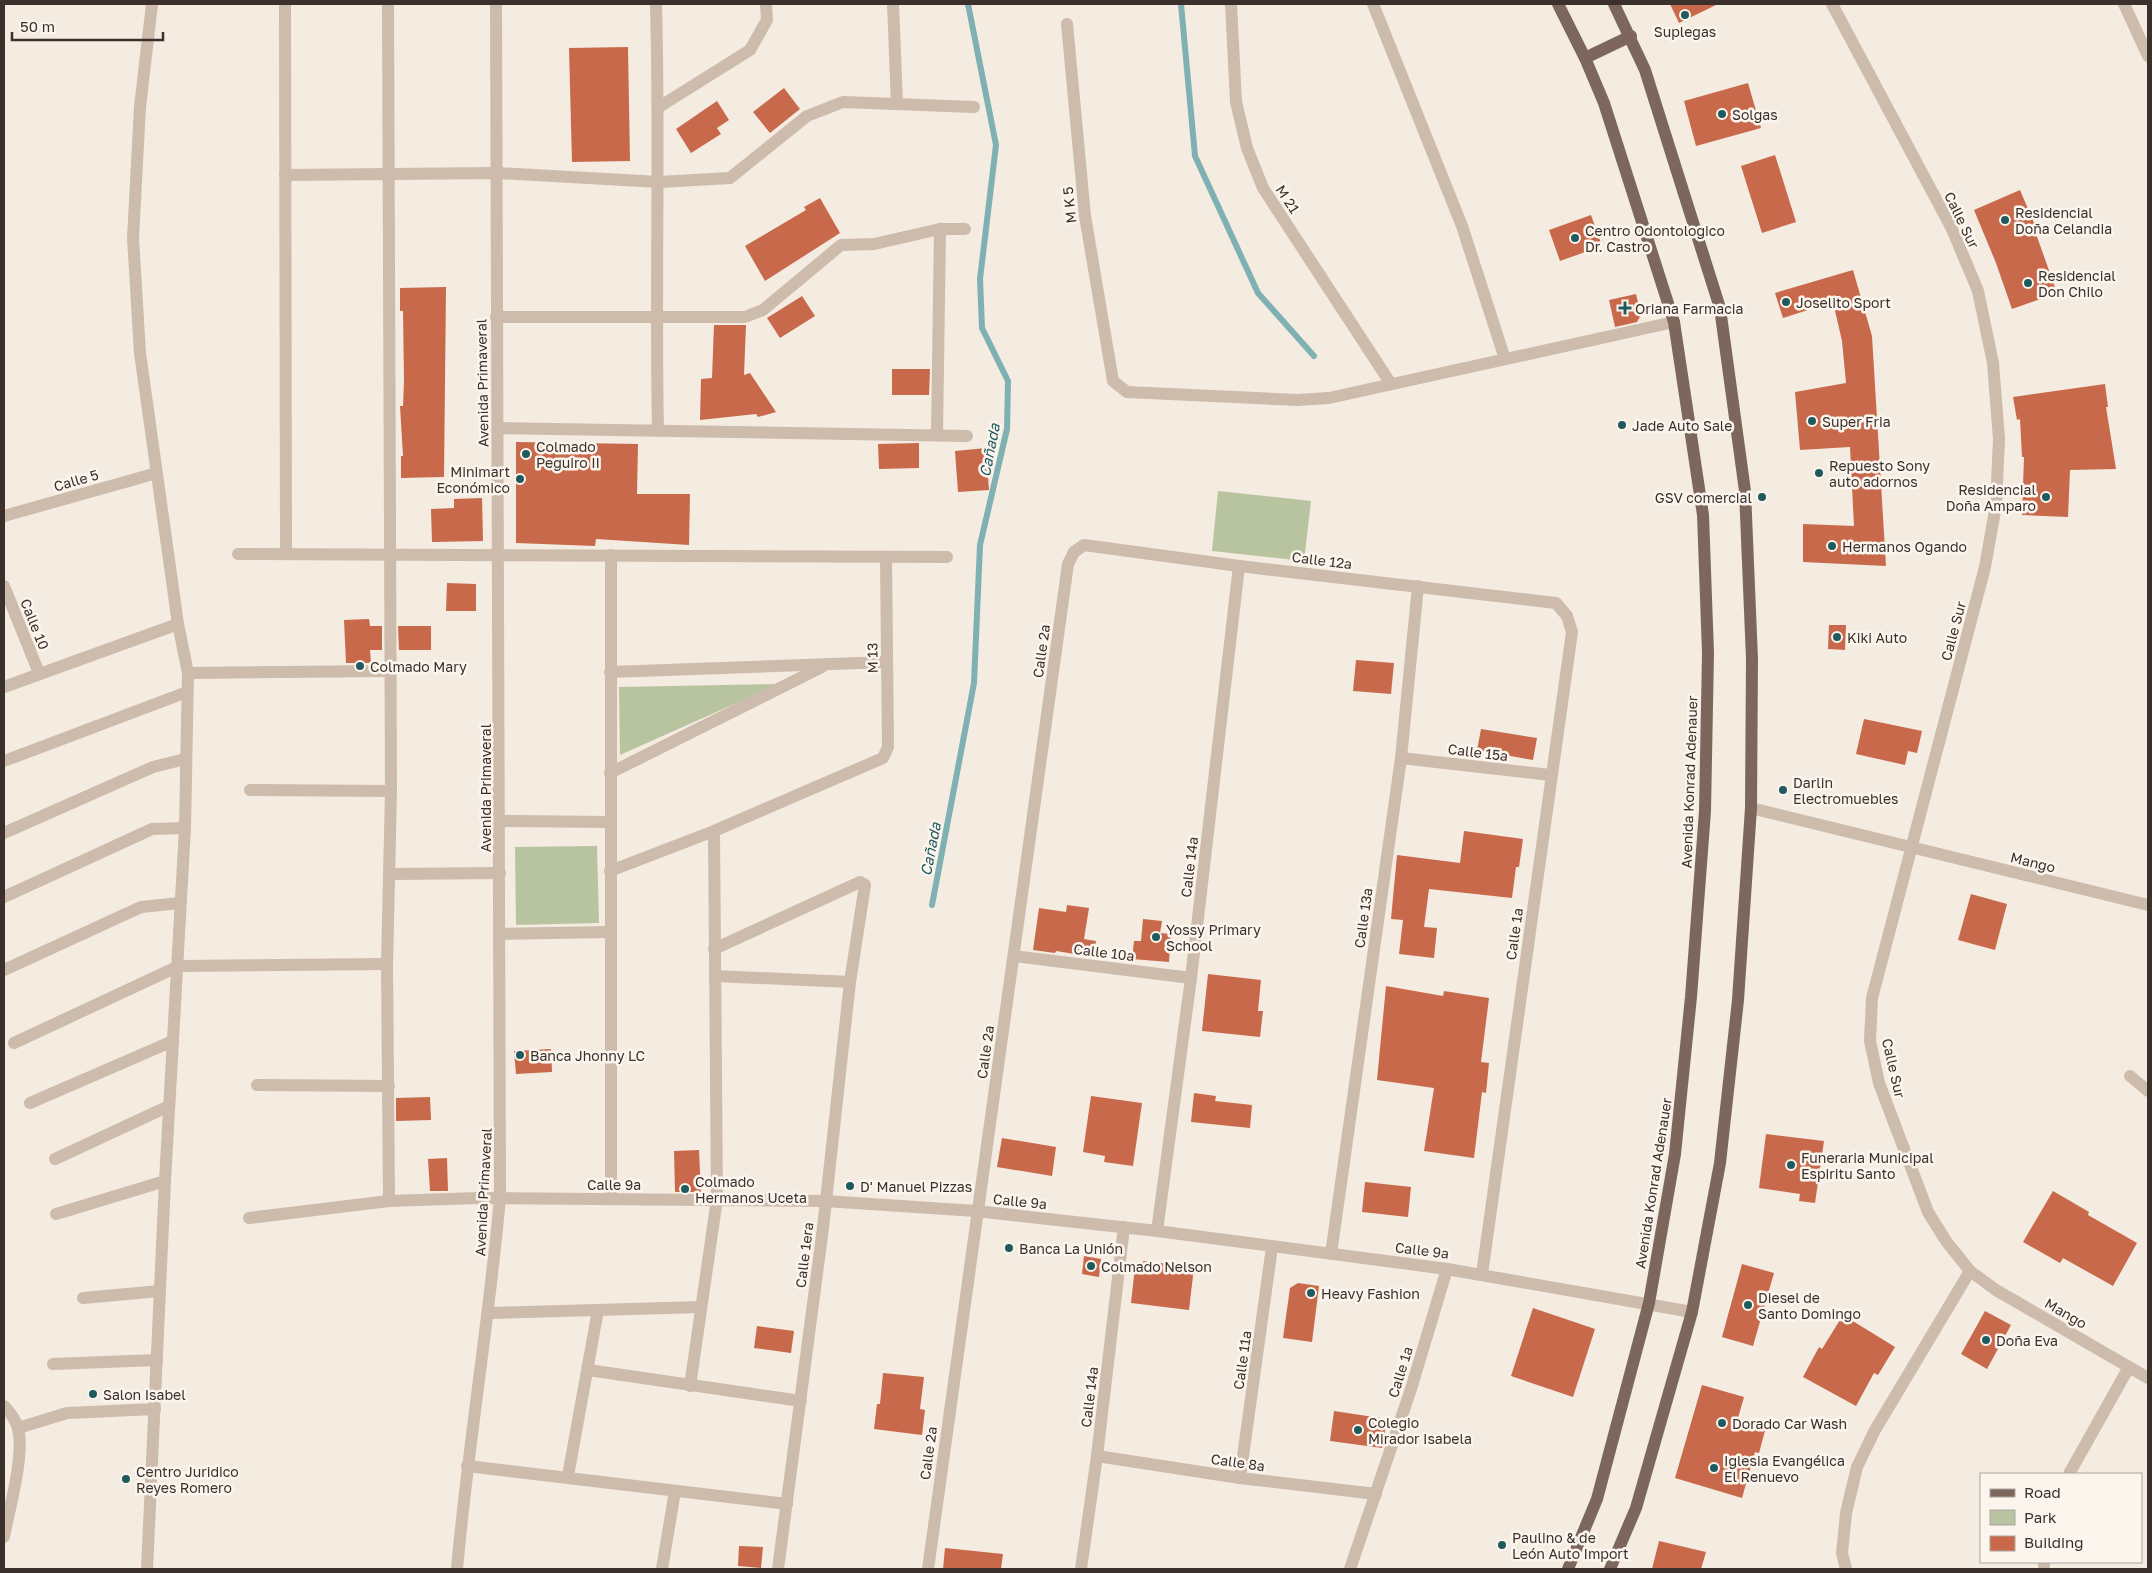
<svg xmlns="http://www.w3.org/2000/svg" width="2152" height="1573" viewBox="0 0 2152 1573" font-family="'Golos Text',sans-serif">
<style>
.green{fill:#b8c4a0}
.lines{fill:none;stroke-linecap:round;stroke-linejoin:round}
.stream{stroke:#7fb0b2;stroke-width:6}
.building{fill:#c8694b}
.minor{stroke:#cdbbac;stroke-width:12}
.major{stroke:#7d675c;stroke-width:12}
.poi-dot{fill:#1f5a5e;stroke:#fbf5ee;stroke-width:2}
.labels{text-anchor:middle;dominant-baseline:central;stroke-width:5;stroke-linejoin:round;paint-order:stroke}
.poi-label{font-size:14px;fill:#3b302b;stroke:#fbf5ee;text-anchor:start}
.street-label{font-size:14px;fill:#3b302b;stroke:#fbf5ee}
.water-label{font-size:15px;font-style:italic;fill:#1f5a5e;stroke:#fbf5ee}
</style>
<rect width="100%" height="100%" fill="#f4ebe1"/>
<!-- green -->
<g class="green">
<path d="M1218,491L1311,501L1304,561L1212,551Z"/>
<path d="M779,684L620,755L619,687Z"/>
<path d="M597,846L599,923L516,925L515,847Z"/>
</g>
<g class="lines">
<!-- stream -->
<g class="stream">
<path d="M1181,4L1195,156L1258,293L1314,356"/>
<path d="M932,905L974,683L980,545L1007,429L1008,381L982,328L980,279L996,145L968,4"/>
</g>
</g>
<!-- building -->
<g class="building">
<path d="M1670,4H1718L1679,23Z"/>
<path d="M628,47L630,161L572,162L569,48Z"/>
<path d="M1748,83L1761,128L1696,146L1684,101Z"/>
<path d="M784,88L800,109L770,133L753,112Z"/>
<path d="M717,101L729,120L717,128L721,134L691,153L676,129Z"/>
<path d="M1775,155L1796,222L1762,233L1741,166Z"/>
<path d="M2020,190L2037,230L2035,231L2057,293L2012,309L1996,263L1974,210Z"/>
<path d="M820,198L840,233L765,281L745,246L806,210L804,207Z"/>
<path d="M1591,215L1602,246L1560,261L1549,230Z"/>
<path d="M1853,270L1872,336L1886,566L1803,562V524L1854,526L1850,447L1800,450L1795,392L1846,383L1842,341L1833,302L1783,318L1775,293Z"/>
<path d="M446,287L444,477L401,478V456H403L400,406H403L404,381L403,311H400V288Z"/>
<path d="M1636,294L1641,315L1637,322L1615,327L1609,300Z"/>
<path d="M802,296L815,316L780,338L767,318Z"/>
<path d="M714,325H746L744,375L750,373L776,412L758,417L756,414L700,420L701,379L712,378Z"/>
<path d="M892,369H930L929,395H892Z"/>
<path d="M2105,384L2108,407H2106L2116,469L2070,470L2068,517L2022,515L2024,457H2022L2020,419L2017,420L2013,397Z"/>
<path d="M516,442L638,444L637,494H690L689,545L596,539L595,546L516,543Z"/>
<path d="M919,443V468L879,469L878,444Z"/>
<path d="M986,448L989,490L958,492L955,451Z"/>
<path d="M482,498L483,541L432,542L431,509L454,508V499Z"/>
<path d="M447,583L476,584V611H446Z"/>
<path d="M369,619L370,626H382V650H370L371,663H346L344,620Z"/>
<path d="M1829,625H1846L1845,650L1828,649Z"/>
<path d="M398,626H431V650H399Z"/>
<path d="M1356,660L1394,663L1391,694L1353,691Z"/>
<path d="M1864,719L1922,731L1917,753L1908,751L1905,765L1856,754Z"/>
<path d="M1481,729L1537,738L1533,760L1477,750Z"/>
<path d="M1464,831L1523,839L1519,867H1516L1512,898L1429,889L1424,927L1437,928L1434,958L1399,954L1403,920L1391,919L1397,855L1460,863Z"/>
<path d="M1971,894L2007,904L1995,950L1958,940Z"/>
<path d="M1067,905L1089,908L1084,939L1096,941L1093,957L1056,951L1055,953L1033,950L1039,908L1066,912Z"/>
<path d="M1143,919L1162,921L1160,933L1171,934L1169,962L1132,959L1134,941H1141Z"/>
<path d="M1208,974L1261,980L1258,1011H1263L1260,1037L1202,1031Z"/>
<path d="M1386,986L1443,996L1444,991L1489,998L1481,1062L1489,1063L1486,1093L1482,1092L1474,1158L1424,1151L1434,1088L1377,1080Z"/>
<path d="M551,1049L552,1072L516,1074L514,1051Z"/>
<path d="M1194,1093L1216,1096L1215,1101L1252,1105L1250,1128L1191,1122Z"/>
<path d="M1091,1096L1142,1103L1133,1166L1104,1162L1105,1156L1083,1152Z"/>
<path d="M430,1097L431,1120L396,1121V1098Z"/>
<path d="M1766,1134L1824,1141L1815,1203L1799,1201L1800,1194L1759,1188Z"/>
<path d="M1002,1138L1056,1147L1052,1176L997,1167Z"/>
<path d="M699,1150L701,1192H675L674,1151Z"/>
<path d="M447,1158L448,1191H430L428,1159Z"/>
<path d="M1365,1182L1411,1187L1408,1217L1362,1212Z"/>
<path d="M2053,1191L2089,1212L2088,1215L2137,1243L2113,1286L2063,1258L2060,1263L2023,1242Z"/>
<path d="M1084,1256L1101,1259L1099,1277L1082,1274Z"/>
<path d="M1144,1261L1194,1267L1189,1310L1131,1303L1135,1267Z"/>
<path d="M1742,1264L1774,1273L1753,1346L1722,1337Z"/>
<path d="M1298,1283L1319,1286L1312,1342L1283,1338L1290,1288Z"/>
<path d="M1533,1308L1595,1329L1573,1397L1511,1376Z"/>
<path d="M1985,1311L2011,1325L1987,1369L1961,1354Z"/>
<path d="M1843,1315L1895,1347L1878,1375L1874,1373L1856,1406L1803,1377L1819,1347L1822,1349Z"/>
<path d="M757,1326L794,1331L791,1353L754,1348Z"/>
<path d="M883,1373L924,1377L920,1409L925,1410L922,1435L874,1429L877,1404H880Z"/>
<path d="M1702,1385L1744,1397L1738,1418L1766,1427L1759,1453L1755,1452L1742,1498L1675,1478Z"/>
<path d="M1334,1411L1387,1419L1382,1448L1330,1441Z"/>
<path d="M1659,1541L1706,1552L1701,1569H1652Z"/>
<path d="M739,1546L763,1547L761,1568L738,1566Z"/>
<path d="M945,1548L1003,1554L1001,1569H943Z"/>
</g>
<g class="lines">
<!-- minor -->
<g class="minor">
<path d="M285,4L286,554"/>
<path d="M388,4L391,791L387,964L389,1201"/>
<path d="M656,4C660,146 655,288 658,431"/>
<path d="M893,4L897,104"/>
<path d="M1231,4L1236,102L1247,148L1263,188L1391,384"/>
<path d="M1373,4L1462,226L1505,359"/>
<path d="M1832,4L1952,229L1978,291L1993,363L1999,439L1996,505L1985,567L1872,998L1870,1041L1879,1083L1928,1212L1946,1241L1970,1271L1996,1290L2148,1378"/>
<path d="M2124,4L2148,56"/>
<path d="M1067,24L1085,216L1113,381L1127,392L1297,400L1329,398L1674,322"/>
<path d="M659,107L750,50L767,20L766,4"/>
<path d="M285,175L498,173L659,182L730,178L807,116L843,102L974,107"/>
<path d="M496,317H745L763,310L841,245L874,244L940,229H965"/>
<path d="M498,428L967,436"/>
<path d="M937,435L940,229"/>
<path d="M4,516L157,473"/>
<path d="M238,554L947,557"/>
<path d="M611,555V1199"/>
<path d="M4,586L39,673"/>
<path d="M610,672L887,662"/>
<path d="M188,673L389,671"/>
<path d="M4,687L178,624"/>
<path d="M1401,758L1551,775"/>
<path d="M4,761L187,692"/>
<path d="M610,773L822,667"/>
<path d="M250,790L391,791"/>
<path d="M1751,808L2148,905"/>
<path d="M500,821L610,822"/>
<path d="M4,833L153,767L185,759"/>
<path d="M610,871L714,831L883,758L888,747L886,557"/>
<path d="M390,874L500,873"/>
<path d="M4,897L152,829L185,828"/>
<path d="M501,934L610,932"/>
<path d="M714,949L860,882L865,885L850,982L823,1228L778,1569"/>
<path d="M1014,956L1191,978"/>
<path d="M4,970L141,907L180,903"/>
<path d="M715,976L850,982"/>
<path d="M14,1043L179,966L387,964"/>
<path d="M2130,1076L2148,1091"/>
<path d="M257,1085L389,1086"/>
<path d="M30,1103L173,1041"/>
<path d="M55,1159L169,1106"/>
<path d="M56,1214L165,1181"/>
<path d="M249,1218L389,1201L478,1198L825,1201L976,1211L1157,1231L1447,1269L1692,1312"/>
<path d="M1157,1231L1191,978L1239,566"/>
<path d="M1331,1254L1401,758L1418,586"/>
<path d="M83,1298L160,1291"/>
<path d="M488,1313L701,1307"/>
<path d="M53,1364L157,1360"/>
<path d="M588,1370L801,1401"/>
<path d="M690,1386L717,1199L714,831"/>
<path d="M4,1406C11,1413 16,1420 18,1429C25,1454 9,1510 4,1537"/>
<path d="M18,1428L67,1413L155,1409"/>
<path d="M1097,1456L1240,1478L1376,1494"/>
<path d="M467,1466L787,1504"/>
<path d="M2069,1474L2129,1367"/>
<path d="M568,1476L598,1310"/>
<path d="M1240,1478L1272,1247"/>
<path d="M147,1569L165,1181L185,828L188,673L178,624L140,353L133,238L140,107L152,4"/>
<path d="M457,1569C468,1445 489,1322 500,1198L496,4"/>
<path d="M662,1569L675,1491"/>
<path d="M928,1569L1068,564L1074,552L1084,545L1239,566L1556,603L1567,616L1572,632L1482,1274"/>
<path d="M1081,1569L1097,1456L1124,1227"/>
<path d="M1350,1569L1411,1389L1447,1269"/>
<path d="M1846,1569L1842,1553L1846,1513L1857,1467L1875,1430L1970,1271"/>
<path d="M2044,1569V1562"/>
</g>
<!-- major -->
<g class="major">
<path d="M1558,4L1585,58L1604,103L1674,322L1703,515L1708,653L1705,811L1691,997L1675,1154L1649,1303L1597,1499L1568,1569"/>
<path d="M1585,58L1631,36"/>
<path d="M1610,1569L1636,1508L1692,1312L1720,1163L1738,1000L1751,808L1752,659L1745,491L1720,308L1645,70L1614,4"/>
</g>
</g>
<!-- markers -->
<g class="poi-dot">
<circle cx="1685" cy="15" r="5"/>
<circle cx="1722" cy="114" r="5"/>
<circle cx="2005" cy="220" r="5"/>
<circle cx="1575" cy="238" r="5"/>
<circle cx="2028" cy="283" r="5"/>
<circle cx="1786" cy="302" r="5"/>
<path d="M1622.5 300.5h5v5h5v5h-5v5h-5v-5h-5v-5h5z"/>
<circle cx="1812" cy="421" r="5"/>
<circle cx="1622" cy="425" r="5"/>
<circle cx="526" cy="454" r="5"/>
<circle cx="1819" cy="473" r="5"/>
<circle cx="520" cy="479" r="5"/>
<circle cx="1762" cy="497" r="5"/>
<circle cx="2046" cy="497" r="5"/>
<circle cx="1832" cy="546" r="5"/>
<circle cx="1837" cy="637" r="5"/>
<circle cx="360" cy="666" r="5"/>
<circle cx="1783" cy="790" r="5"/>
<circle cx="1156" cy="937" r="5"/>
<circle cx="520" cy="1055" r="5"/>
<circle cx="1791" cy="1165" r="5"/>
<circle cx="850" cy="1186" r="5"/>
<circle cx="685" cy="1189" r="5"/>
<circle cx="1009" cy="1248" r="5"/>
<circle cx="1091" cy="1266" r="5"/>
<circle cx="1311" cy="1293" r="5"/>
<circle cx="1748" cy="1305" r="5"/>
<circle cx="1986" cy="1340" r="5"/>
<circle cx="93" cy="1394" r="5"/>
<circle cx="1722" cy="1423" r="5"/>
<circle cx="1358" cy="1430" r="5"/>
<circle cx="1714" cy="1468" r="5"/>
<circle cx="126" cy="1479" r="5"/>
<circle cx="1502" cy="1545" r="5"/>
</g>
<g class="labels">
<!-- poi labels -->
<g class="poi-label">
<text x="1685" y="31" text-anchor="middle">Suplegas</text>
<text x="1732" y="114">Solgas</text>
<text x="2015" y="212">Residencial<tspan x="2015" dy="16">Doña Celandia</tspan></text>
<text x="1585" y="230">Centro Odontologico<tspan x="1585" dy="16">Dr. Castro</tspan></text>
<text x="2038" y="275">Residencial<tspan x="2038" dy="16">Don Chilo</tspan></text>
<text x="1796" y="302">Joselito Sport</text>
<text x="1635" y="308">Oriana Farmacia</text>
<text x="1822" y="421">Super Fria</text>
<text x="1632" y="425">Jade Auto Sale</text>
<text x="536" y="446">Colmado<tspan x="536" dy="16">Peguiro II</tspan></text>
<text x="1829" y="465">Repuesto Sony<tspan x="1829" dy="16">auto adornos</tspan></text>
<text x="510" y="471" text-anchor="end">Minimart<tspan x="510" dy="16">Económico</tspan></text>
<text x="2036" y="489" text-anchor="end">Residencial<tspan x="2036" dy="16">Doña Amparo</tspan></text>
<text x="1752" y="497" text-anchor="end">GSV comercial</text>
<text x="1842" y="546">Hermanos Ogando</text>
<text x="1847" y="637">Kiki Auto</text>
<text x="370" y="666">Colmado Mary</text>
<text x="1793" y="782">Darlin<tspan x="1793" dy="16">Electromuebles</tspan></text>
<text x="1166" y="929">Yossy Primary<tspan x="1166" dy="16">School</tspan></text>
<text x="530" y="1055">Banca Jhonny LC</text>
<text x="1801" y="1157">Funeraria Municipal<tspan x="1801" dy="16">Espiritu Santo</tspan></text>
<text x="695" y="1181">Colmado<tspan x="695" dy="16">Hermanos Uceta</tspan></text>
<text x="860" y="1186">D' Manuel Pizzas</text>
<text x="1019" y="1248">Banca La Unión</text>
<text x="1101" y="1266">Colmado Nelson</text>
<text x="1321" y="1293">Heavy Fashion</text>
<text x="1758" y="1297">Diesel de<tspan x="1758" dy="16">Santo Domingo</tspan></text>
<text x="1996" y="1340">Doña Eva</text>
<text x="103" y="1394">Salon Isabel</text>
<text x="1368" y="1422">Colegio<tspan x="1368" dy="16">Mirador Isabela</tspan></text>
<text x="1732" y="1423">Dorado Car Wash</text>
<text x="1724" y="1460">Iglesia Evangélica<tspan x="1724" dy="16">El Renuevo</tspan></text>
<text x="136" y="1471">Centro Juridico<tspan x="136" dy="16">Reyes Romero</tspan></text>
<text x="1512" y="1537">Paulino &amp; de<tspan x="1512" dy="16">León Auto Import</tspan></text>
</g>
<!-- street labels -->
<g class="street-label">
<text transform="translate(1288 199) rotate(57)">M 21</text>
<text transform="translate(1069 205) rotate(-96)">M K 5</text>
<text transform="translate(1962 220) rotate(64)">Calle Sur</text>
<text transform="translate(482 383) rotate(-91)">Avenida Primaveral</text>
<text transform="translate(76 480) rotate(-16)">Calle 5</text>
<text transform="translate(1322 560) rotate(7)">Calle 12a</text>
<text transform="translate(35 624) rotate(68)">Calle 10</text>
<text transform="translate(1953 631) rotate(-75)">Calle Sur</text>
<text transform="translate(1041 651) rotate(-82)">Calle 2a</text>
<text transform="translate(872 658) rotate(-91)">M 13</text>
<text transform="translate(1478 752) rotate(7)">Calle 15a</text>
<text transform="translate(1689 782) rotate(-88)">Avenida Konrad Adenauer</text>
<text transform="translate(485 788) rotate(-90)">Avenida Primaveral</text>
<text transform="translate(2033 862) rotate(14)">Mango</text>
<text transform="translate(1189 867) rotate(-83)">Calle 14a</text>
<text transform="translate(1363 918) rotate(-82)">Calle 13a</text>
<text transform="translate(1514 934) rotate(-82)">Calle 1a</text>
<text transform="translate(1104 952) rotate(7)">Calle 10a</text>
<text transform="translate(985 1052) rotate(-82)">Calle 2a</text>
<text transform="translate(1894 1068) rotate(77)">Calle Sur</text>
<text transform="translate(1653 1183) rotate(-81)">Avenida Konrad Adenauer</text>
<text x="614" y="1184">Calle 9a</text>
<text transform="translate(483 1192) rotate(-87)">Avenida Primaveral</text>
<text transform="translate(1020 1201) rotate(6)">Calle 9a</text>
<text transform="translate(1422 1250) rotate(7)">Calle 9a</text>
<text transform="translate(804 1255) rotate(-83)">Calle 1era</text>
<text transform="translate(2066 1313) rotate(30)">Mango</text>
<text transform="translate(1242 1360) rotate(-82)">Calle 11a</text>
<text transform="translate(1400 1372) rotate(-73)">Calle 1a</text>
<text transform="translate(1089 1397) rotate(-83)">Calle 14a</text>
<text transform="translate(928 1453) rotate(-82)">Calle 2a</text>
<text transform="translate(1238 1462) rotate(8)">Calle 8a</text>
</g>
<!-- water labels -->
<g class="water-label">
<text transform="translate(989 450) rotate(-79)">Cañada</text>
<text transform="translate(930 849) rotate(-79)">Cañada</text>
</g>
</g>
<!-- border -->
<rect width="2152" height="1573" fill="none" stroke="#3b302b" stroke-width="10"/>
<!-- legend -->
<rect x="1980" y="1473" width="162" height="90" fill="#fbf5ee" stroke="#aea6a0"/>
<rect x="1990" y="1489" width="25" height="8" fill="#7d675c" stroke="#aea6a0"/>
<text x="2024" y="1498" font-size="15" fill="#3b302b">Road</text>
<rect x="1990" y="1510" width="25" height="15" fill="#b8c4a0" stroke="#aea6a0"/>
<text x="2024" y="1523" font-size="15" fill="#3b302b">Park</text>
<rect x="1990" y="1536" width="25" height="15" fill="#c8694b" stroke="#aea6a0"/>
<text x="2024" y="1548" font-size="15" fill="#3b302b">Building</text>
<!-- scale -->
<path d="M12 32v8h151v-8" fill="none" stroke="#3b302b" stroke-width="2.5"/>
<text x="20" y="32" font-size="15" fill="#3b302b" stroke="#fbf5ee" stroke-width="4" paint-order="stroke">50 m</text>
</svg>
